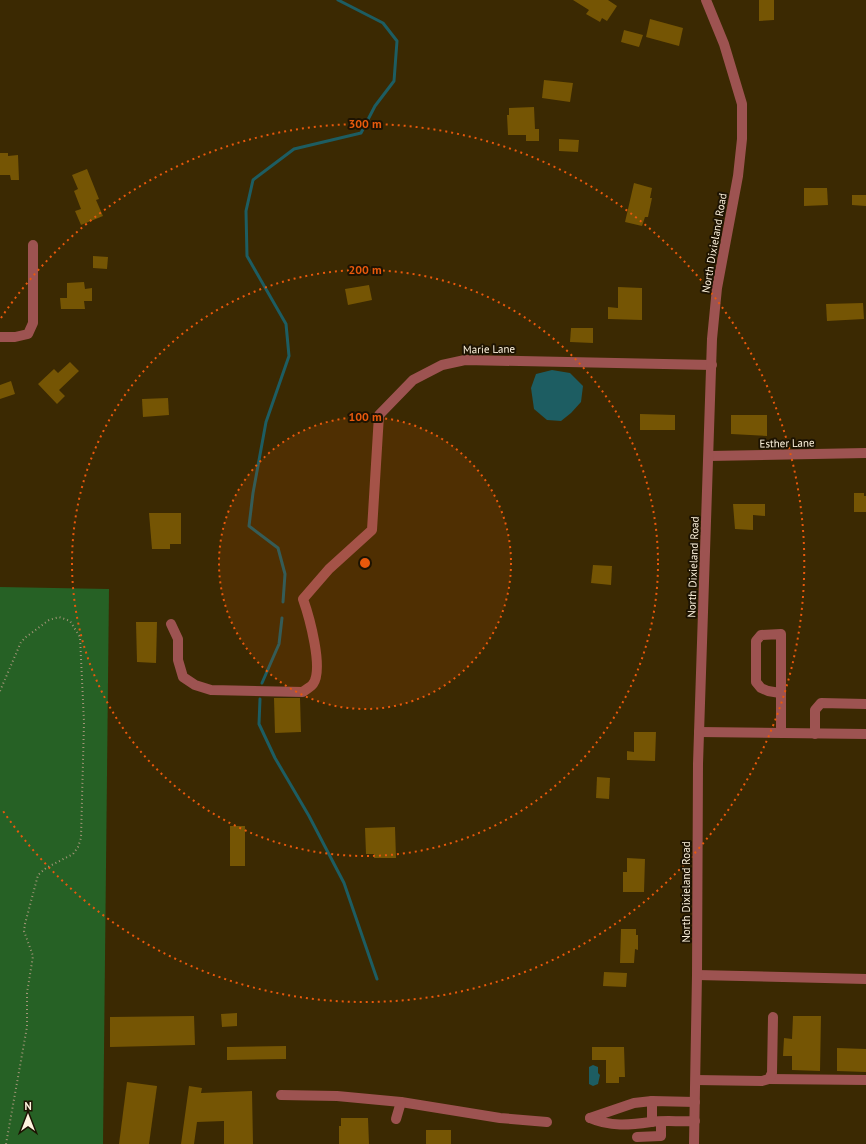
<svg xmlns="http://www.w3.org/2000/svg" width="866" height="1144" viewBox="0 0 866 1144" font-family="'PT Sans',sans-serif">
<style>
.green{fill:#266125}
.water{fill:#1d5d62}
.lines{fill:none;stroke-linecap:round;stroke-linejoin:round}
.stream{stroke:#1d5d62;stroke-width:3}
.building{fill:#755504}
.path{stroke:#a39577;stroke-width:2;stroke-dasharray:1 3;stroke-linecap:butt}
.minor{stroke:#9d5351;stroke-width:10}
.ring{fill:none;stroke:#e8590c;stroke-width:2;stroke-dasharray:2 4}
.labels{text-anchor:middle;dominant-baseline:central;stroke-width:4;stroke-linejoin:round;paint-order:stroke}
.street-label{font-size:11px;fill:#fef3de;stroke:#1d1302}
.centre{fill:#e8590c;stroke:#1d1302;stroke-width:2}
.ring-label{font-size:12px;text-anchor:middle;font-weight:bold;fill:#e8590c;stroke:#1d1302;stroke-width:4;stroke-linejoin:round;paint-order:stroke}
</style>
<rect width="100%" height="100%" fill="#3b2902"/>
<!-- green -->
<path class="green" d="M0,587L109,589L103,1144H0Z"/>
<!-- water -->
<g class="water">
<path d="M552,370L570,373L583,386L581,402L571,413L561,421L547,420L534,409L531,388L536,374Z"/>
<path d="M593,1065L598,1067V1073L600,1075L598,1084L593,1086L589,1084V1067Z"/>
</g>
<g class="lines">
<!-- stream -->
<g class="stream">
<path d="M283,602L285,574L278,548L249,526L253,493L266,422L289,356L286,324L247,256L246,211L253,180L294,149L361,133L375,106L394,81L397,41L383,23L338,0"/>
<path d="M262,683L279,644L282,618"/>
<path d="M260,699L259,724L275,758L309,816L344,883L377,979"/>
</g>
</g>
<!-- building -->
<g class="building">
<path d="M573,0H608L617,6L607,21L602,18L600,22L586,14L589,10Z"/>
<path d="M759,0H774V20L759,21Z"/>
<path d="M650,19L683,28L679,46L646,37Z"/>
<path d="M624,30L643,35L639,47L621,42Z"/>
<path d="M544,80L573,83L570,102L542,98Z"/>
<path d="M534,107L535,129H539V141H526V135H508L507,115H509V108Z"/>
<path d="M559,139L579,140L578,152L559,151Z"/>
<path d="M0,153H8V156L18,155L19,180H11L10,175H0Z"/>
<path d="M87,169L99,199L96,200L103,216L81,225L75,211L81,209L74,191L78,189L72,175Z"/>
<path d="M634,183L652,188L650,198H652L648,217H645L642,226L625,222Z"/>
<path d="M804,188H827L828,205L804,206Z"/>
<path d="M852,195H866V206L852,205Z"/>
<path d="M93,256L108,257L107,269L93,268Z"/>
<path d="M84,282L85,289L92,288V301H84L85,309H61L60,298H67V283Z"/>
<path d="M369,285L372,300L348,305L345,289Z"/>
<path d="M618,287L642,288V320L608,319V307L618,308Z"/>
<path d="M863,303L864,319L827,321L826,304Z"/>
<path d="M571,328H593V343L570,342Z"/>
<path d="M70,362L79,371L59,390L65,396L57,404L38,384L54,369L58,373Z"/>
<path d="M11,381L15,394L0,399V385Z"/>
<path d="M168,398L169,415L143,417L142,399Z"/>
<path d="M640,414L675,415V430H640Z"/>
<path d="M731,415H767V436L731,434Z"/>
<path d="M854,493H864V496H866V512H854Z"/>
<path d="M733,504H765V516L753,515V530L735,529Z"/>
<path d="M149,513H181V544H170V549H152Z"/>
<path d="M593,565L612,566L611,585L591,583Z"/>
<path d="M136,622H157L156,663L137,662Z"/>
<path d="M274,698H300L301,732L275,733Z"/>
<path d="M634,732H656L655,761L627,760V751L634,752Z"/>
<path d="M597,777L610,778L609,799L596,798Z"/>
<rect x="230" y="826" width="15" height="40"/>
<path d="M395,827L396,858H374V854H366L365,828Z"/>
<path d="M627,858L645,859L644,892H623V872H627Z"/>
<path d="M621,929H636V935H638V950L635,949L634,963H620Z"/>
<path d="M604,972L627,973L626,987L603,986Z"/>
<path d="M237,1013V1026L222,1027L221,1014Z"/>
<path d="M194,1016L195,1045L110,1047V1017Z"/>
<path d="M793,1016H821L820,1071L792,1070V1056H783L784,1038L792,1039Z"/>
<path d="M286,1046V1059L227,1060V1047Z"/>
<path d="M592,1047H624L625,1077H619V1083H606V1060H592Z"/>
<path d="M837,1048L866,1049V1072L837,1071Z"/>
<path d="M127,1082L157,1086L149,1144H119Z"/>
<path d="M189,1086L202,1088L201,1093L252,1091L253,1144H224V1121L197,1122L194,1144H181Z"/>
<path d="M341,1118H368L369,1144H339V1126H341Z"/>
<rect x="426" y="1130" width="25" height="14"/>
</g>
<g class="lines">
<!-- path -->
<path class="path" d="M0,691L21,642L26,637L49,620L59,617L70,621L80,637L84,722L81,838L78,847L73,854L46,868L38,875L25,924L24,931L33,956L27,993V1027L6,1144"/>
<!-- minor -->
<g class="minor">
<path d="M0,337H15L28,334L33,323V245"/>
<path d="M709,456L866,453"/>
<path d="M171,624L178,639V660L183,677L195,685L211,690L303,692C306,689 311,687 313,684C324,669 309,616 303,599L329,569L372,530L379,415L413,380L442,365L465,360L712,365"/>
<path d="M780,693L768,691L761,688L756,682V641L761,635L781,634V732"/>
<path d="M699,732L866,734"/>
<path d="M815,734V710L821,703L866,704"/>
<path d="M697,975L866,979"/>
<path d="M769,1079L866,1080"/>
<path d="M696,1080L762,1081L769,1079L772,1073L773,1017"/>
<path d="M281,1095L337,1096L401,1102L500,1118L547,1122"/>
<path d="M652,1101V1122"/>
<path d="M590,1118L634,1103L652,1101L695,1102"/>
<path d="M590,1118C610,1127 630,1125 651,1122C665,1120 680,1122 695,1121"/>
<path d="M396,1119L401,1102"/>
<path d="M637,1137L661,1136V1122"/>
<path d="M694,1144L697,975L698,764L712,339L717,288L738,176L742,139V104L724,44L706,0"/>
</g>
</g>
<!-- distance rings -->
<circle cx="365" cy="563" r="146" fill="#e8590c" fill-opacity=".12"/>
<g class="ring">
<circle cx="365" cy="563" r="146"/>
<circle cx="365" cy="563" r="293"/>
<path d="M1 318A439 439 0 1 1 1 808"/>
</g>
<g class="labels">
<!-- street labels -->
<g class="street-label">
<text transform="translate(714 243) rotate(-80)">North Dixieland Road</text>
<text transform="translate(489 349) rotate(-1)">Marie Lane</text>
<text transform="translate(787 443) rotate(-1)">Esther Lane</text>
<text transform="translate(693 567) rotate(-88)">North Dixieland Road</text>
<text transform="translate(686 892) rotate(-90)">North Dixieland Road</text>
</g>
</g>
<circle cx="365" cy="563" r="6" class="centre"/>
<g class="ring-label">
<text x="365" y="128">300 m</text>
<text x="365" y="274">200 m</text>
<text x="365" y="421">100 m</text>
</g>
<!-- north arrow -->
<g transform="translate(28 1116)" stroke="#1d1302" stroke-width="3" paint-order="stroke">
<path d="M0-3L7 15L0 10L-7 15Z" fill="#fef3de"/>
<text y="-6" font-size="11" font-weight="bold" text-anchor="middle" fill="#fef3de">N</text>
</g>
</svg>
